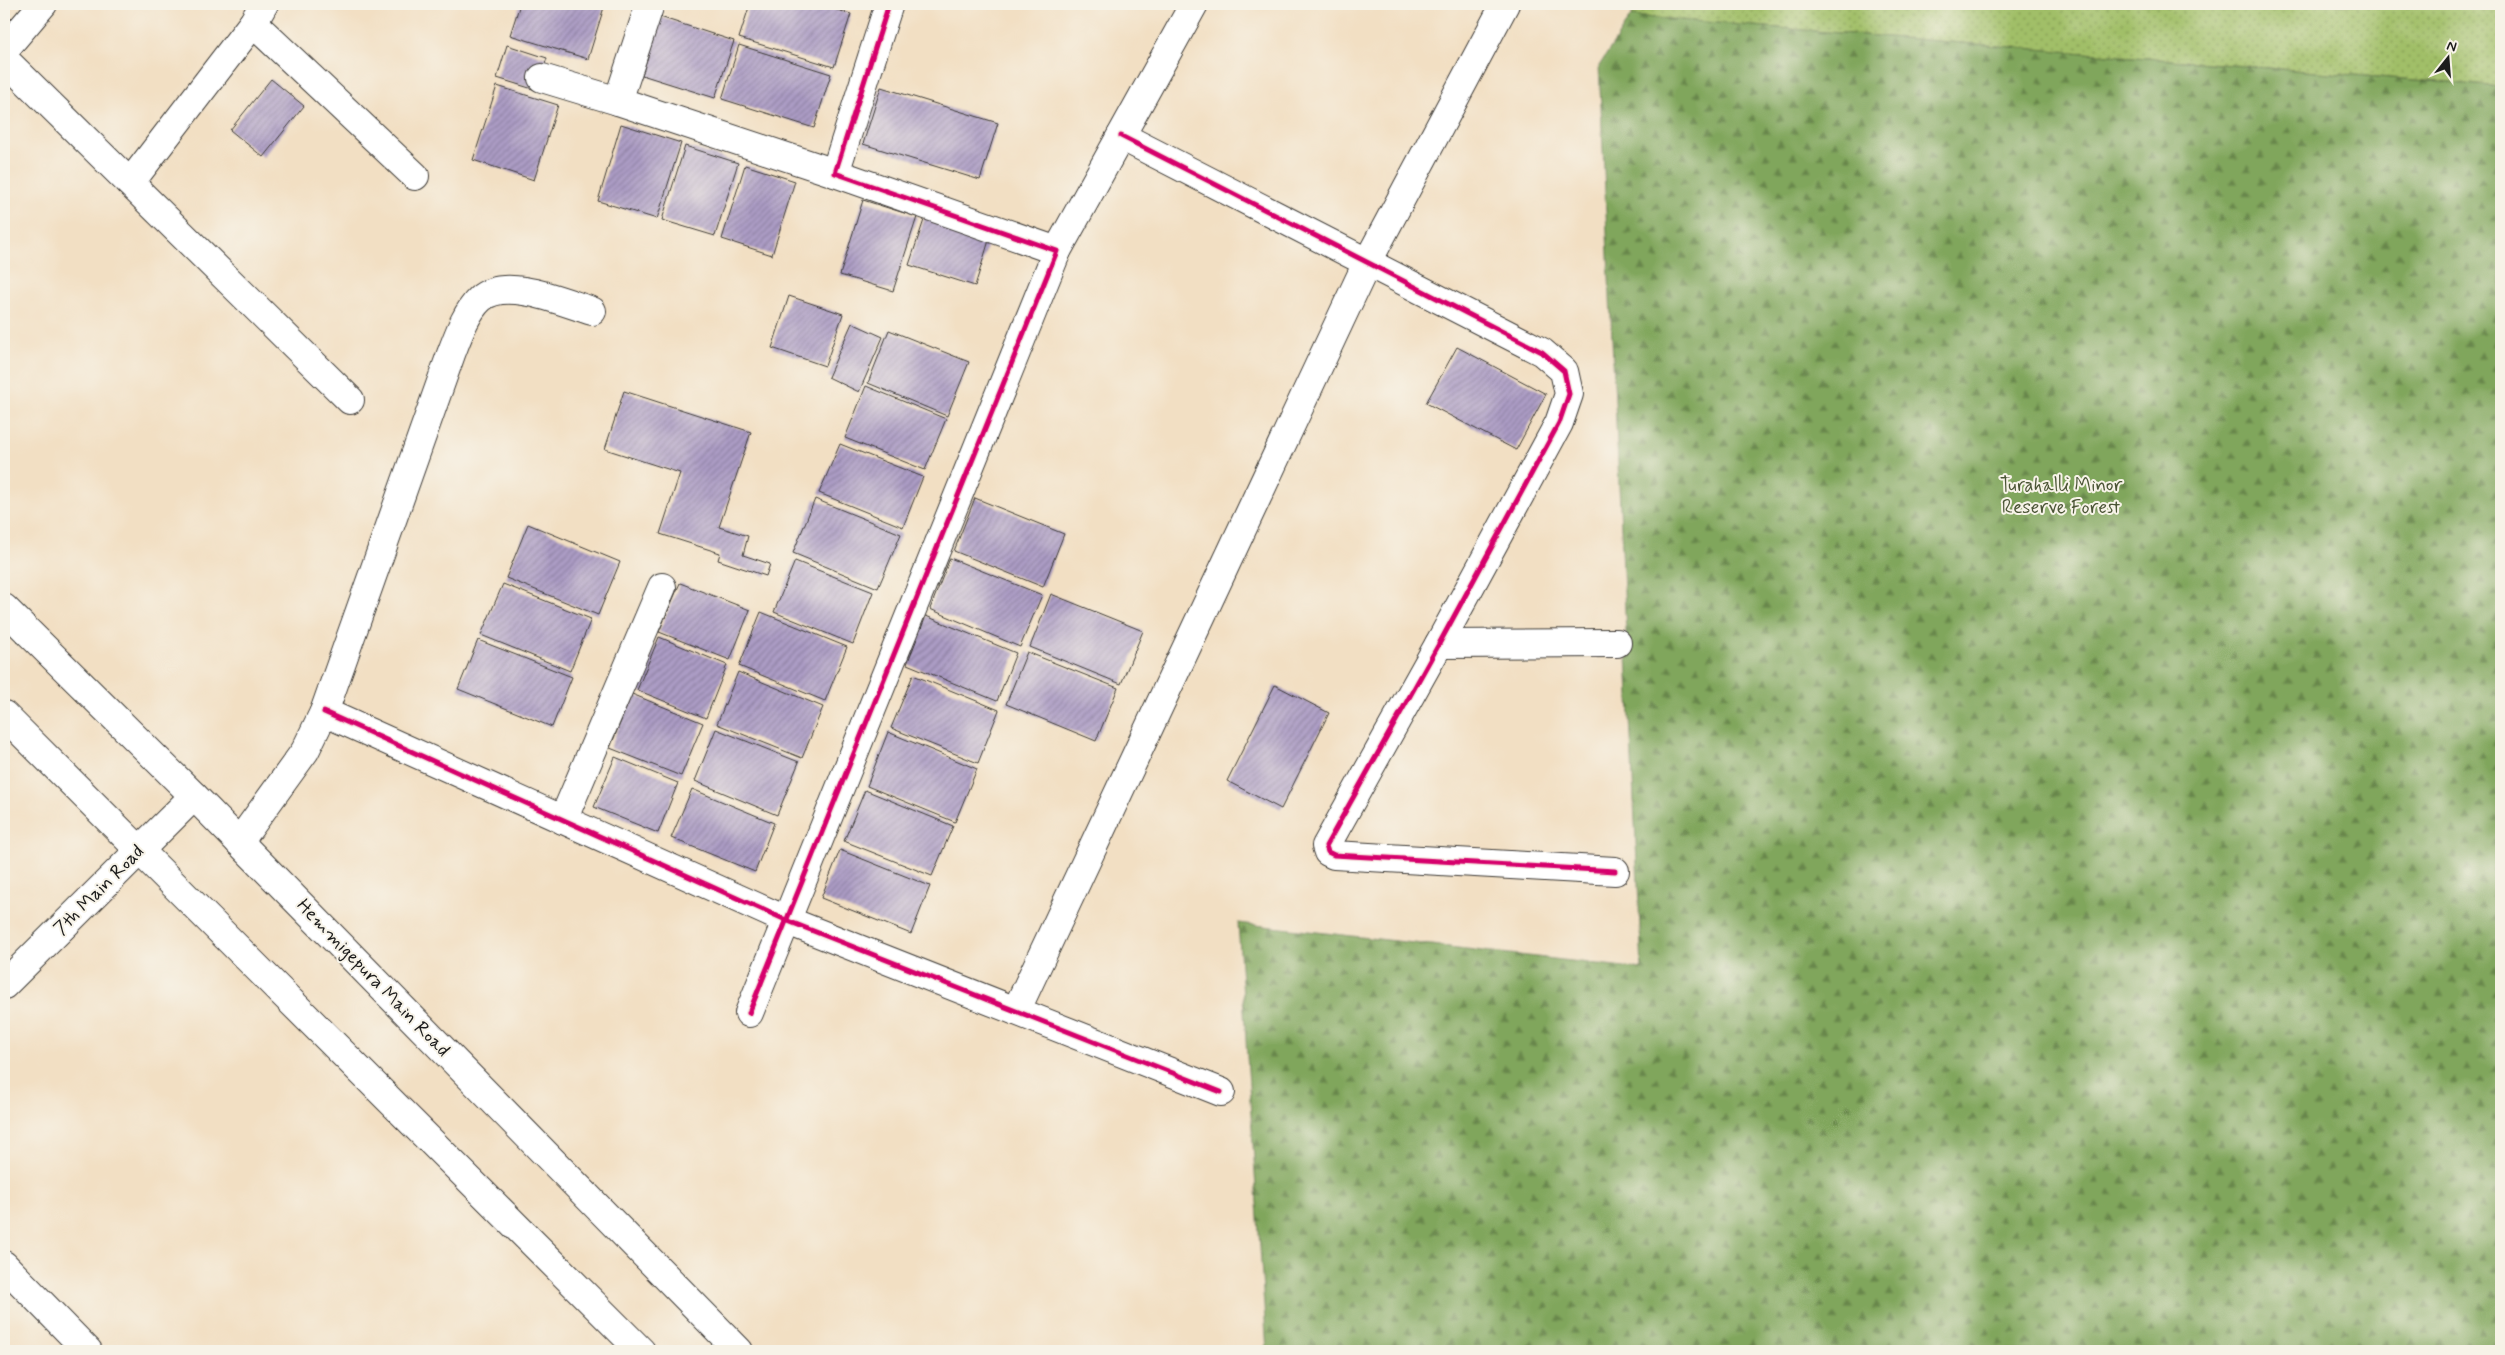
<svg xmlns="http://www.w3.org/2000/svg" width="2505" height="1355" viewBox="0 0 2505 1355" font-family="Mynerve,sans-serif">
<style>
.grass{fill:url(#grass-dots);stroke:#5e6e42}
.forest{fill:url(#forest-firs);stroke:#4e613c}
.building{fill:url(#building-hatch)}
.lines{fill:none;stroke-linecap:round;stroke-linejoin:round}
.minor-casing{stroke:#3c3935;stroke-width:30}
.major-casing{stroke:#3c3935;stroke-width:30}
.minor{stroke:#fff;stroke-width:28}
.major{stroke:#fff;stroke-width:28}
.cycleway-casing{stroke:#f7f3e8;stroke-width:8}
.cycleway{stroke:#d6006c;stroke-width:5}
.labels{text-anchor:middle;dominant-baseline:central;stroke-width:4;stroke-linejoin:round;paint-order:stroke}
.park-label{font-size:19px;fill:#4b5536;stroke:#f7f3e8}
.street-label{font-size:19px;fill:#1c1c1c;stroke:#f7f3e8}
</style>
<defs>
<pattern id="grass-dots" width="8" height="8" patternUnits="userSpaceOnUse" patternTransform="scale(1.25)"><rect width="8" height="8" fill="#a1bf67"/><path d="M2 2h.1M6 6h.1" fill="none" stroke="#829a54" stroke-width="1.8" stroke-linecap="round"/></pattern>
<pattern id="forest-firs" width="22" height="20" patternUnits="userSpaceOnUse" patternTransform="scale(1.25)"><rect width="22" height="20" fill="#80a65c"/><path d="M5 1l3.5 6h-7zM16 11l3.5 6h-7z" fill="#68864b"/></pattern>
<pattern id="building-hatch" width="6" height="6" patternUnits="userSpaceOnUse" patternTransform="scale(1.25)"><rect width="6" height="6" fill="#ac9cc5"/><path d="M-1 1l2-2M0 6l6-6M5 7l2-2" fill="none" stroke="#8b7e9f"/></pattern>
</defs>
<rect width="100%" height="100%" fill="#f7f3e8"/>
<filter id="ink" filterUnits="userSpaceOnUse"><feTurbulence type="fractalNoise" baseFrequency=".02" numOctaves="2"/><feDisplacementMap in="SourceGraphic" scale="10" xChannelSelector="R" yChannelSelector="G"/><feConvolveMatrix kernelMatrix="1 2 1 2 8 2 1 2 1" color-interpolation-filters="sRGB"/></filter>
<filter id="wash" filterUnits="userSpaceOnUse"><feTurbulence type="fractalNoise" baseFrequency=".0096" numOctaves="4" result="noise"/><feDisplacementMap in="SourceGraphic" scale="20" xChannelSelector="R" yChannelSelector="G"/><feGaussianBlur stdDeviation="1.12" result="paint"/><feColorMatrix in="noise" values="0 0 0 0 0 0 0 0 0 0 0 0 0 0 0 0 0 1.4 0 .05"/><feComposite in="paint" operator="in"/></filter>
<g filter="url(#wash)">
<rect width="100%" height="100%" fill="#f2dfc3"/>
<!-- grass -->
<path class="grass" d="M1638,4H2501V87L1631,16Z"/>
<!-- forest -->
<path class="forest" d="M1631,16L2501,87V1351H1267L1238,923L1642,969L1599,66Z"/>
<g id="blocks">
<!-- building -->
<g class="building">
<path d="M520,4H605L588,59L510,35Z"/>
<path d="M750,4H817L851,14L834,67L739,38Z"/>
<path d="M660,17L734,41L715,98L642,75Z"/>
<path d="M507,45L547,58L536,90L497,78Z"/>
<path d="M739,45L831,74L814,128L722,99Z"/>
<path d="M271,79L304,106L263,157L230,130Z"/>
<path d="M497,86L558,105L534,180L473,160Z"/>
<path d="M881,87L998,123L980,180L863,144Z"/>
<path d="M621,124L681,143L657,219L598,201Z"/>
<path d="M685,146L738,163L715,236L662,220Z"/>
<path d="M745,165L795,181L772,255L722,239Z"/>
<path d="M863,200L917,217L893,291L840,275Z"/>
<path d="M925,217L990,237L975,286L909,265Z"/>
<path d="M789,296L843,314L825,366L772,348Z"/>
<path d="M852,323L883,337L859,392L828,377Z"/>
<path d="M889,330L969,362L947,416L868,383Z"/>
<path d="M1457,347L1546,394L1516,450L1426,403Z"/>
<path d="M866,386L946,419L925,470L845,438Z"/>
<path d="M624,391L751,432L719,527L748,536L743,555L770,564L766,576L718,560L720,553L660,534L680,473L605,449Z"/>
<path d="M840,444L923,477L903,527L819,493Z"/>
<path d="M975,498L1064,534L1043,587L954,551Z"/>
<path d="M815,499L901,534L878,588L793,553Z"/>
<path d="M528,524L620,562L598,615L506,578Z"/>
<path d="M950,558L1042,595L1020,647L930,609Z"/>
<path d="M795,561L873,592L853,644L774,612Z"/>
<path d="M680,583L750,610L730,660L659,632Z"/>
<path d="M503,584L591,619L570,671L481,635Z"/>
<path d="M1051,594L1143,631L1121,684L1030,647Z"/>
<path d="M761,612L847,647L825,701L739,666Z"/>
<path d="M926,616L1016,653L997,701L907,664Z"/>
<path d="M659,637L727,665L706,718L637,690Z"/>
<path d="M478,640L572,677L552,727L458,689Z"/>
<path d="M1027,652L1118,688L1096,741L1006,704Z"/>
<path d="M738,672L823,707L802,758L717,724Z"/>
<path d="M913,675L999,710L978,763L891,728Z"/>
<path d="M1275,685L1329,713L1281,809L1227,781Z"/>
<path d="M632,694L703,723L681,776L610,748Z"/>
<path d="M716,729L799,762L777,815L695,781Z"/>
<path d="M888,732L977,769L955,822L867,786Z"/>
<path d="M615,757L678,783L658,833L594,807Z"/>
<path d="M692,789L774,823L755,872L671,838Z"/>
<path d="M865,790L953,826L932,876L844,841Z"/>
<path d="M840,850L930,886L911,934L821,898Z"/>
</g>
</g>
</g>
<g filter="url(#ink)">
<use href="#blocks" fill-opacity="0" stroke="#3c3935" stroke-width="1"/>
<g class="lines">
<!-- minor casing -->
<g class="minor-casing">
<g id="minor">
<path d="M650,4L618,101L835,173"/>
<path d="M253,23L415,176"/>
<path d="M4,50L43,4"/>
<path d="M4,59L350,400"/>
<path d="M542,78L618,101"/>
<path d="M1121,136L1542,352L1564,371L1569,394L1559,423L1439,644L1326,846L1328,852L1334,855L1615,871"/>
<path d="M130,183L253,23L264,4"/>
<path d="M1057,251L1194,4"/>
<path d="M1439,644L1617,643"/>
<path d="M324,712L788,921L1221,1092"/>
<path d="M563,820L662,587"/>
<path d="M239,842L305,751L324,712L451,354C458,336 466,312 480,299C505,276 563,302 592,311"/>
<path d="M4,985L194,796"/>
<path d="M1016,1011L1367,263L1505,4"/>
<path d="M749,1013L1057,251L835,173L889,4"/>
<path d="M4,1265L88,1351"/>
</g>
</g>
<!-- major casing -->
<g class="major-casing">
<g id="major">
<path d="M4,608L194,796L739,1351"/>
<path d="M4,715L641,1351"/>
</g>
</g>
<!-- minor -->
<use href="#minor" class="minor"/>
<!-- major -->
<use href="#major" class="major"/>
<!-- cycleway casing -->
<g class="cycleway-casing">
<g id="cycleway">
<path d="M1121,136L1542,352L1564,371L1569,394L1559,423L1439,644L1326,846L1328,852L1334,855L1615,871"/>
<path d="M324,712L788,921L1221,1092"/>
<path d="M749,1013L1057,251L835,173L889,4"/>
</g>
</g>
<!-- cycleway -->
<use href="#cycleway" class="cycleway"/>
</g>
</g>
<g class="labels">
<!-- park labels -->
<g class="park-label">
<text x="2061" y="485">Turahalli Minor<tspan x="2061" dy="22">Reserve Forest</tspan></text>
</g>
<!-- street labels -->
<g class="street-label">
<text transform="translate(99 890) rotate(-45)">7th Main Road</text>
<text transform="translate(373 978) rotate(46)">Hemmigepura Main Road</text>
</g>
</g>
<!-- margin -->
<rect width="2505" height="1355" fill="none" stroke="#f7f3e8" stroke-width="20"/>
<!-- north arrow -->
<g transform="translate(2448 58) rotate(17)" stroke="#f7f3e8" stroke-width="4" paint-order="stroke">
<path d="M0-4L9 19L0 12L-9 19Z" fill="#1c1c1c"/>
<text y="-8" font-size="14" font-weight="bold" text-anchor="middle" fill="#1c1c1c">N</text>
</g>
</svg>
